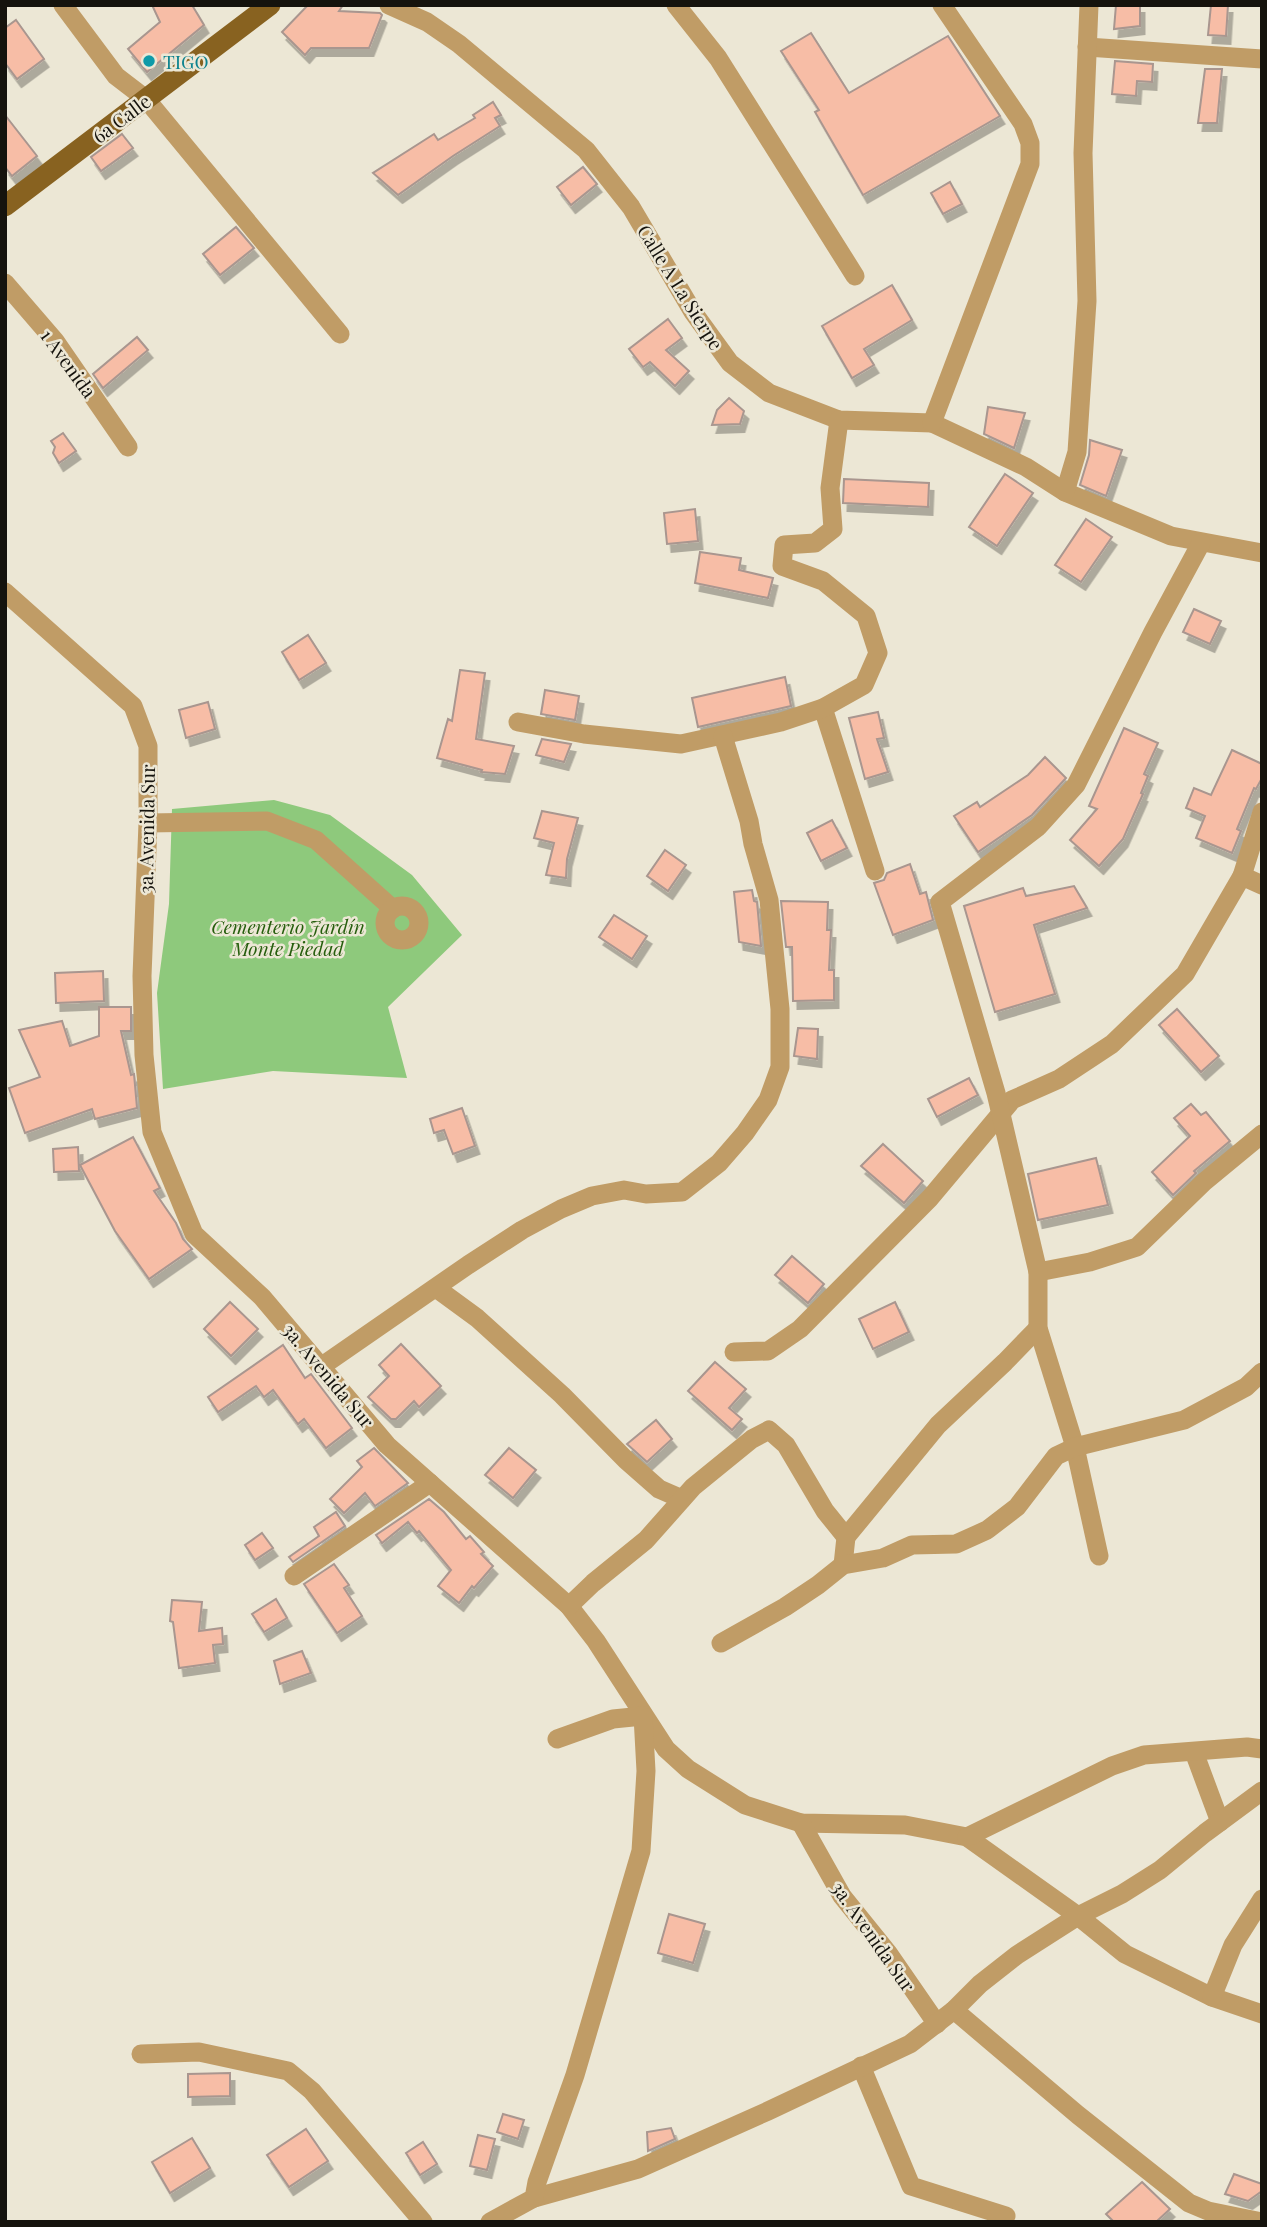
<svg xmlns="http://www.w3.org/2000/svg" width="1267" height="2227" viewBox="0 0 1267 2227" font-family="'Playfair Display',serif">
<style>
.green{fill:#8ec97c}
.building{fill:#f7bda6;stroke:#a9968f;stroke-width:2;filter:url(#shadow)}
.lines{fill:none;stroke-linecap:round;stroke-linejoin:round}
.minor{stroke:#c09c66;stroke-width:19}
.major{stroke:#886220;stroke-width:21}
.culture-dot{fill:#0f9aa8;stroke:#ece7d5;stroke-width:2.5}
.labels{text-anchor:middle;dominant-baseline:central;stroke-width:5;stroke-linejoin:round;paint-order:stroke}
.culture-label{font-size:19px;fill:#0d838f;stroke:#ece7d5;text-anchor:start}
.street-label{font-size:19px;fill:#15130d;stroke:#ece7d5}
.park-label{font-size:19px;font-style:italic;fill:#265e0d;stroke:#ece7d5}
</style>
<defs>
<filter id="shadow"><feDropShadow dx="4.5" dy="8" stdDeviation="0" flood-color="#0004"/></filter>
</defs>
<rect width="100%" height="100%" fill="#ece7d5"/>
<!-- green -->
<path class="green" d="M274,800L330,815L412,875L462,935L388,1007L407,1078L273,1071L163,1089L157,993L169,904L172,809Z"/>
<!-- building -->
<g class="building">
<path d="M152,5H192L204,25L147,72L128,49L160,22Z"/>
<path d="M308,5H343L339,11L380,13L382,15L369,48H311L305,55L282,32Z"/>
<path d="M1116,5H1140V26L1114,29Z"/>
<path d="M1211,5H1228L1226,36L1208,35Z"/>
<path d="M16,20L44,59L17,79L5,63V28Z"/>
<path d="M811,33L849,93L948,36L1000,116L863,195L815,112L819,110L781,51Z"/>
<path d="M1115,61L1153,64L1152,82L1137,81L1136,96L1112,94Z"/>
<path d="M1205,69H1222L1217,123H1198Z"/>
<path d="M493,102L501,115L495,118L500,126L453,156L398,195L373,173L434,134L438,140L475,118L473,115Z"/>
<path d="M5,115L37,156L12,176L5,167Z"/>
<path d="M122,134L133,148L101,171L91,157Z"/>
<path d="M583,167L597,184L571,205L557,187Z"/>
<path d="M950,182L962,204L943,214L931,193Z"/>
<path d="M236,227L254,248L220,275L203,254Z"/>
<path d="M892,285L912,320L864,349L874,365L852,378L822,326Z"/>
<path d="M668,319L682,338L666,350L689,371L675,386L650,362L643,367L629,349Z"/>
<path d="M137,337L148,350L103,388L93,374Z"/>
<path d="M729,398L744,411L740,424L712,425L717,410Z"/>
<path d="M988,407L1025,413L1014,448L984,434Z"/>
<path d="M63,433L76,451L59,463L53,453L55,447L51,441Z"/>
<path d="M1090,440L1122,450L1106,496L1080,485L1089,455Z"/>
<path d="M1005,474L1033,493L997,546L969,527Z"/>
<path d="M844,479L929,483L928,507L843,503Z"/>
<path d="M695,509L698,541L667,544L664,513Z"/>
<path d="M1086,519L1112,537L1081,582L1055,565Z"/>
<path d="M700,552L741,558L739,570L773,578L768,598L695,583Z"/>
<path d="M1194,609L1221,621L1210,644L1183,632Z"/>
<path d="M308,635L326,663L299,680L282,652Z"/>
<path d="M460,670L485,673L476,739L514,746L505,774L481,772L482,770L437,758L448,719L452,721Z"/>
<path d="M785,677L791,706L698,727L692,698Z"/>
<path d="M545,690L579,696L575,720L541,714Z"/>
<path d="M208,702L215,729L186,738L179,710Z"/>
<path d="M878,712L884,738L877,739L888,772L865,779L849,718Z"/>
<path d="M1124,728L1158,743L1144,774L1148,776L1141,793L1143,794L1123,839L1099,866L1070,840L1097,809L1089,806Z"/>
<path d="M542,739L571,744L564,762L536,755Z"/>
<path d="M1232,750L1262,764V778L1256,789L1254,788L1237,829L1241,831L1232,853L1196,838L1205,816L1186,808L1194,788L1211,795Z"/>
<path d="M1045,757L1066,778L1032,815L978,852L954,816L977,802L980,807L1028,775Z"/>
<path d="M542,811L578,818L567,859L566,878L546,875L554,843L534,838Z"/>
<path d="M832,820L847,848L821,861L807,833Z"/>
<path d="M665,850L686,865L668,891L647,876Z"/>
<path d="M910,864L920,894L926,892L933,920L893,935L874,883L884,880L887,873Z"/>
<path d="M1074,886L1087,908L1034,925L1055,994L995,1012L964,906L1023,888L1026,896Z"/>
<path d="M752,890L754,901L757,902L761,946L739,942L734,892Z"/>
<path d="M781,901L828,902L827,930H831L829,970H834V1000L793,1001L792,947H786Z"/>
<path d="M614,915L647,936L632,959L599,937Z"/>
<path d="M103,971L104,1001L56,1003L55,973Z"/>
<path d="M99,1007H131V1031H121L131,1075L134,1074L137,1108L95,1119L92,1109L25,1133L9,1088L40,1077L19,1030L62,1021L70,1046L99,1036Z"/>
<path d="M1177,1009L1219,1056L1201,1072L1159,1025Z"/>
<path d="M798,1028L818,1029L817,1059L794,1056Z"/>
<path d="M969,1078L978,1095L937,1117L928,1099Z"/>
<path d="M1191,1104L1201,1115L1206,1112L1230,1141L1194,1171L1196,1173L1173,1195L1152,1172L1190,1136L1174,1118Z"/>
<path d="M462,1108L475,1146L453,1154L444,1130L434,1133L430,1119Z"/>
<path d="M133,1137L160,1188L154,1191L176,1223L183,1239L192,1249L149,1279L115,1231L80,1165Z"/>
<path d="M883,1144L923,1181L904,1203L861,1166Z"/>
<path d="M78,1147L79,1171L54,1172L53,1149Z"/>
<path d="M1096,1158L1108,1205L1038,1220L1028,1174Z"/>
<path d="M792,1256L824,1284L808,1303L775,1275Z"/>
<path d="M230,1302L258,1329L231,1356L204,1329Z"/>
<path d="M895,1302L909,1332L873,1349L859,1319Z"/>
<path d="M401,1344L441,1386L419,1407L414,1401L396,1419H391L368,1397L389,1376L379,1365Z"/>
<path d="M283,1345L305,1378L311,1374L352,1428L326,1448L304,1419L298,1424L273,1390L264,1397L256,1386L218,1412L208,1397Z"/>
<path d="M715,1362L746,1389L729,1408L742,1419L732,1430L688,1391Z"/>
<path d="M656,1420L672,1439L647,1462L627,1444Z"/>
<path d="M374,1448L408,1483L375,1506L365,1493L344,1513L330,1499L362,1467L357,1461Z"/>
<path d="M509,1448L536,1470L513,1498L485,1475Z"/>
<path d="M429,1499L444,1512L466,1539L470,1536L484,1552L481,1554L493,1566L474,1588L472,1586L459,1603L438,1586L451,1570L419,1531L417,1533L408,1522L382,1543L376,1535Z"/>
<path d="M336,1512L345,1526L293,1562L289,1557L319,1536L314,1527Z"/>
<path d="M262,1533L273,1548L255,1560L245,1545Z"/>
<path d="M334,1564L349,1585L344,1588L362,1616L337,1633L304,1584Z"/>
<path d="M276,1599L287,1618L264,1632L252,1614Z"/>
<path d="M172,1600L202,1602L199,1631L222,1628L223,1644L213,1645L215,1663L179,1668L173,1622L170,1621Z"/>
<path d="M302,1651L311,1673L280,1684L274,1661Z"/>
<path d="M669,1914L705,1924L693,1963L658,1953Z"/>
<path d="M230,2073V2096L188,2097V2074Z"/>
<path d="M503,2114L524,2120L518,2139L497,2132Z"/>
<path d="M671,2128L675,2139L648,2151L647,2132Z"/>
<path d="M306,2129L328,2161L289,2187L267,2155Z"/>
<path d="M478,2135L495,2139L487,2170L470,2166Z"/>
<path d="M192,2138L210,2168L170,2193L152,2162Z"/>
<path d="M423,2142L437,2164L420,2175L406,2153Z"/>
<path d="M1234,2174L1262,2184V2191L1248,2201L1225,2194Z"/>
<path d="M1142,2182L1170,2209L1156,2222H1114L1106,2214Z"/>
</g>
<g class="lines">
<!-- minor -->
<g class="minor">
<path d="M63,5L116,76L146,99L340,334"/>
<path d="M389,5L427,22L459,44L586,150L631,207L693,312L730,363L769,393L839,420L932,423L1026,467L1065,492L1171,536L1262,553"/>
<path d="M676,5L718,58L855,276"/>
<path d="M1087,47L1262,59"/>
<path d="M5,283L55,341L128,447"/>
<path d="M932,423L1030,164V143L1023,124L942,5"/>
<path d="M1065,492L1077,452L1087,301L1083,153L1089,5"/>
<path d="M5,592L133,706L148,746V823L142,976L144,1055L152,1132L194,1234L262,1297L387,1445L569,1606L596,1641L666,1749L688,1769L745,1805L801,1823L905,1825L967,1837L1078,1916L1125,1954L1212,1997L1262,2014"/>
<path d="M823,708L875,871"/>
<path d="M518,722L584,734L681,744L781,722L823,708L864,685L878,653L866,616L823,581L782,566L784,545L815,543L833,529L830,488L839,420"/>
<path d="M148,823L267,821L316,840L393,909"/>
<path d="M1242,876L1262,885"/>
<circle cx="402" cy="923" r="17"/>
<path d="M1038,1272L1090,1262L1137,1247L1204,1182L1262,1134"/>
<path d="M436,1288L477,1318L562,1395L626,1460L659,1489L682,1499"/>
<path d="M734,1352L768,1351L800,1329L930,1198L1012,1100L1059,1079L1112,1044L1185,974L1242,876L1262,812"/>
<path d="M322,1366L468,1265L522,1230L561,1209L592,1196L624,1190L646,1194L682,1192L719,1163L745,1133L768,1100L780,1067V1009L769,900L753,844L749,821L723,736"/>
<path d="M846,1537L938,1425L1005,1362L1038,1328"/>
<path d="M1099,1556L1075,1447L1038,1328V1272L996,1093L940,902L1038,827L1076,785L1153,632L1201,543"/>
<path d="M294,1576L430,1483"/>
<path d="M569,1606L593,1583L646,1540L693,1487L752,1439L769,1430L786,1445L825,1511L846,1537L843,1565"/>
<path d="M721,1643L785,1607L818,1585L843,1565L883,1558L912,1545L956,1544L987,1530L1017,1507L1056,1456L1075,1447L1184,1420L1246,1387L1262,1372"/>
<path d="M1194,1752L1220,1822"/>
<path d="M801,1823L842,1896L888,1953L937,2024"/>
<path d="M967,1837L1112,1766L1144,1755L1247,1747L1262,1749"/>
<path d="M1212,1997L1233,1945L1262,1899"/>
<path d="M954,2010L1078,2115L1189,2203L1208,2211L1262,2222"/>
<path d="M141,2054L199,2052L288,2071L312,2091L423,2222"/>
<path d="M861,2066L911,2186L1006,2216"/>
<path d="M534,2198L638,2169L768,2111L910,2044L954,2010L980,1984L1017,1955L1078,1916L1122,1894L1160,1870L1205,1833L1262,1791"/>
<path d="M490,2222L534,2198L537,2182L575,2075L641,1851L646,1771L643,1716L613,1719L557,1739"/>
</g>
<!-- major -->
<path class="major" d="M5,206L270,5"/>
</g>
<!-- markers -->
<circle class="culture-dot" cx="149" cy="61" r="7"/>
<g class="labels">
<!-- culture labels -->
<g class="culture-label">
<text x="163" y="61">TIGO</text>
</g>
<!-- street labels -->
<g class="street-label">
<text transform="translate(121 118) rotate(-37)">6a Calle</text>
<text transform="translate(681 287) rotate(58)">Calle A La Sierpe</text>
<text transform="translate(69 363) rotate(54)">1 Avenida</text>
<text transform="translate(146 829) rotate(-89)">3a. Avenida Sur</text>
<text transform="translate(329 1375) rotate(50)">3a. Avenida Sur</text>
<text transform="translate(874 1936) rotate(55)">3a. Avenida Sur</text>
</g>
<!-- park labels -->
<g class="park-label">
<text x="288" y="926">Cementerio Jardín<tspan x="288" dy="22">Monte Piedad</tspan></text>
</g>
</g>
<!-- border -->
<rect width="1267" height="2227" fill="none" stroke="#15130d" stroke-width="14"/>
</svg>
